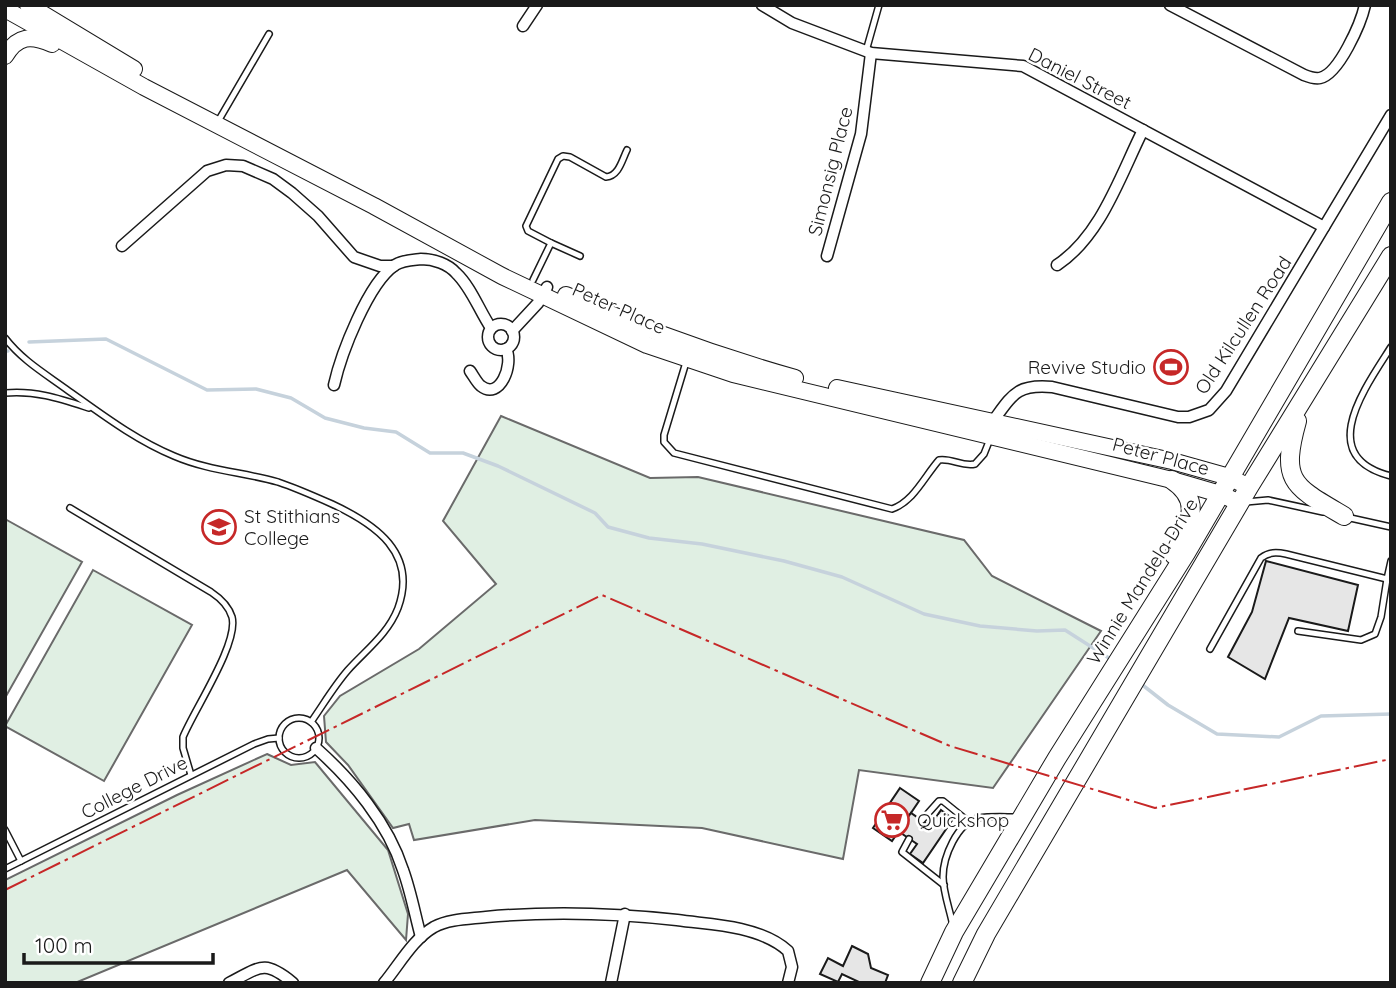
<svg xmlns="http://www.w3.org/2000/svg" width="1396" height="988" viewBox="0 0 1396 988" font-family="Quicksand,sans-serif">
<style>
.green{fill:#e0efe3;stroke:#6a6a6a;stroke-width:2}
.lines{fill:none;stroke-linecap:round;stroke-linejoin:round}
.stream{stroke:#c6d2dc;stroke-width:3.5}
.building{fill:#e6e6e6;stroke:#1a1a1a;stroke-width:2}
.service-casing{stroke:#1a1a1a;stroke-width:8}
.minor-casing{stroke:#1a1a1a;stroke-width:13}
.secondary-casing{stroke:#1a1a1a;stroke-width:18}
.primary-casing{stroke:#1a1a1a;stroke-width:20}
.service{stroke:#fff;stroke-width:5}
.minor{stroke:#fff;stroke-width:10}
.secondary{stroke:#fff;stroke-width:16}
.primary{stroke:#fff;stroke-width:18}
.power{stroke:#c62828;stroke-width:2;stroke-dasharray:24 5 3.5 5;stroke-linecap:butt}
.labels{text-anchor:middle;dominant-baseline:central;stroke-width:5;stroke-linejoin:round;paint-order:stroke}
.street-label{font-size:19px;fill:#1a1a1a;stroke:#fff}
.poi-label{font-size:19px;fill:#1a1a1a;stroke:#fff;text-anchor:start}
</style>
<rect width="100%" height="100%" fill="#fff"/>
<!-- green -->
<g class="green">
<path d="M501,416L650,478L698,477L964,540L992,576L1101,631L993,788L859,770L843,859L702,828L535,820L414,840L409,824L393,828L348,765L326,742L324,716L340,696L419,649L496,584L443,521Z"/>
<path d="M5,519L82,562L5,698Z"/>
<path d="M93,570L192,625L104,781L5,726Z"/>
<path d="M267,754L291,765L315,762L388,850L408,914L406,940L347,870L75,983H5V880L177,795Z"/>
</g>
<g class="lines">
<!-- stream -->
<g class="stream">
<path d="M29,342L106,339L207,390L256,389L291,398L325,418L364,428L396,432L430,453H463L498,466L595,513L608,527L649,538L702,544L784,561L842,577L924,614L980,626L1037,631L1065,630L1112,660"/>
<path d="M5,351H8"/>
<path d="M1140,683L1168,705L1217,734L1279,737L1321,716L1391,714"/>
</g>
</g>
<!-- building -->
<g class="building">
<path d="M1266,561L1358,585L1348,631L1289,618L1265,679L1228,657L1252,612Z"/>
<path d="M900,788L919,801L892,841L873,828Z"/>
<path d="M941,810L953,819L923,863L910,854L917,844L898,831L911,813L930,826Z"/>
<path d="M852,946L868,954L871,968L888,975L885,983H861L842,974L838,982L820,974L828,958L843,966Z"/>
</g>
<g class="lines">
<!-- service casing -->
<g class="service-casing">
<g id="service">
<path d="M866,51L879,5"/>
<path d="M220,118L269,34"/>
<path d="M551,243L580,256"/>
<path d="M533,280L551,243L528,231L526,226L558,159L563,156L570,157L606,177C619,176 622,160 627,150"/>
<path d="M5,338C22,360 44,373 66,389C100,413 135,440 174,456C209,471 243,472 278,482C296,488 314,496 332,504C375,524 418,553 398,608C388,634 366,650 348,670C334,686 323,705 311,722"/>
<path d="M1391,347C1365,388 1314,457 1391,476"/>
<path d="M687,359L664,435V442L674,453L892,509C914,501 924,477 939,460C952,458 962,467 975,464L984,454L990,439"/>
<path d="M5,393C35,390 61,399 89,408"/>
<path d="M1246,502L1268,500L1323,512"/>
<path d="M70,508L211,592C220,598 229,607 232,617C239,643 194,710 183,737V748L191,775"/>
<path d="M1346,517L1391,527"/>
<path d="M1298,631L1361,640L1375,634L1381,617L1387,579"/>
<path d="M1210,649L1261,558C1269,552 1276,552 1286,554L1387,579L1391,561"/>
<circle cx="299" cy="738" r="20"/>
<path d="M922,820L939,801H943L969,822"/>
<path d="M5,830L21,861"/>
<path d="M909,839L902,852L944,885"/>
<path d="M5,869L254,744L268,739L279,738"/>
<path d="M953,926C950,910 943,892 943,877C943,857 957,823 978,818C991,816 1005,817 1017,817"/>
</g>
</g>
<!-- minor casing -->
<g class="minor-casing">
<g id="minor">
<path d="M762,5L792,23L871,53L1023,66L1324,227"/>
<path d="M1170,5L1304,75C1309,77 1315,79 1320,78C1339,74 1361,23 1365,5"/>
<path d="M523,26L537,5"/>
<path d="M122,246L207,171L226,165L243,166L273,179L292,193L318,216L354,257L380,266H394"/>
<path d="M827,256L861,134L871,53"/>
<path d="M1057,265C1101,236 1120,176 1143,130"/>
<circle cx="501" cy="337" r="13"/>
<path d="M512,331L538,303L547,287"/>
<path d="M470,371C473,375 477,383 481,386C500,401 514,364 506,349"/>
<path d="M334,385C341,354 368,283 395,265C403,260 412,260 421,259C434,259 448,264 456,273C471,287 479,310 491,328"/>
<path d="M992,427L993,421C1013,394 1017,384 1052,387L1178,417H1189L1209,410L1226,391L1391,115"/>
<path d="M316,748C352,780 388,823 403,870C411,892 415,915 421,937"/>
<path d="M229,983C260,967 264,959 293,983"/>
<path d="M384,983C399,965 413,939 434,927C449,919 469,919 486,917C550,911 614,913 677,920C698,923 720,924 741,929C758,933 775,939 788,951L792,967L788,983"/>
<path d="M611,983L625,914"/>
</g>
</g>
<!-- secondary casing -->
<g class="secondary-casing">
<g id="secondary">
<path d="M28,5L134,69"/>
<path d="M5,9L144,87L374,206L502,276L647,345L733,374L1172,480L1220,494L1240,503"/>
<path d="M5,56C18,35 31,35 52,44"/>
<path d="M566,295C642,329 714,355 795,378"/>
<path d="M837,388L1172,461L1229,477L1249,487"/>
</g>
</g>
<!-- primary casing -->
<g class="primary-casing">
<g id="primary">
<path d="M1297,421C1280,482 1293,486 1344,516"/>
<path d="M1172,480C1205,502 1187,526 1174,555"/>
<path d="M930,983L954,932L1057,758L1186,553L1391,202"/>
<path d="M962,983L986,934L1249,487L1391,256"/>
</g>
</g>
<!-- service -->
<use href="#service" class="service"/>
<!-- minor -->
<use href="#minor" class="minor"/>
<!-- secondary -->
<use href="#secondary" class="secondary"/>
<!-- primary -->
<use href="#primary" class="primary"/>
<!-- power -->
<path class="power" d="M5,890L602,595L950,746L1155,808L1391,759"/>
</g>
<!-- icons -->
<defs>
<g id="stadium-ring" transform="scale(1.75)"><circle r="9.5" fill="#fff" stroke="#c62828" stroke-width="1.5"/><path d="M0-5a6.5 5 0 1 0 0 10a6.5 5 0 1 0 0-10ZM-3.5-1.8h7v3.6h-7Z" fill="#c62828"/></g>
<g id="school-ring" transform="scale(1.75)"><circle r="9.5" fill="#fff" stroke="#c62828" stroke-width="1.5"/><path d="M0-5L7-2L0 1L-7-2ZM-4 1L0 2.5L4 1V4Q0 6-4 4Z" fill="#c62828"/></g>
<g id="supermarket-ring" transform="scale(1.75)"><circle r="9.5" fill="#fff" stroke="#c62828" stroke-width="1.5"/><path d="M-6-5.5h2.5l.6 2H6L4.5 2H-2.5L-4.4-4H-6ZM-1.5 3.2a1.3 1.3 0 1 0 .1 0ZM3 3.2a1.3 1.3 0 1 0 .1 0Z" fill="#c62828"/></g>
</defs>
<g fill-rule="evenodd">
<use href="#stadium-ring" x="1171" y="367"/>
<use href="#school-ring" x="219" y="527"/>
<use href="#supermarket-ring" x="892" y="820"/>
</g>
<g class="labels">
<!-- street labels -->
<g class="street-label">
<text transform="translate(1080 78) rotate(27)">Daniel Street</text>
<text transform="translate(830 171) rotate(-76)">Simonsig Place</text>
<text transform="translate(619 308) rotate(24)">Peter Place</text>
<text transform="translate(1243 325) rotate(-57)">Old Kilcullen Road</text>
<text transform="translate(1161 456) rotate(15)">Peter Place</text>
<text transform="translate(1142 581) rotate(-58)">Winnie Mandela Drive</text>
<text transform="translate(134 787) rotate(-27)">College Drive</text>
</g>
<!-- poi labels -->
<g class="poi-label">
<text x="1146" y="367" text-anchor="end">Revive Studio</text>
<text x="244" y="516">St Stithians<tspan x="244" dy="22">College</tspan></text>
<text x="917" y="820">Quickshop</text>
</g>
</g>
<!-- border -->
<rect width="1396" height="988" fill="none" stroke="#1a1a1a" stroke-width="14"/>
<!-- scale -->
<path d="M24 953v10h189v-10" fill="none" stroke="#1a1a1a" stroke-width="3.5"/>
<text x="35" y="953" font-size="21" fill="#1a1a1a" stroke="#ffffff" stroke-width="5" paint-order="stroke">100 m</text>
</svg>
